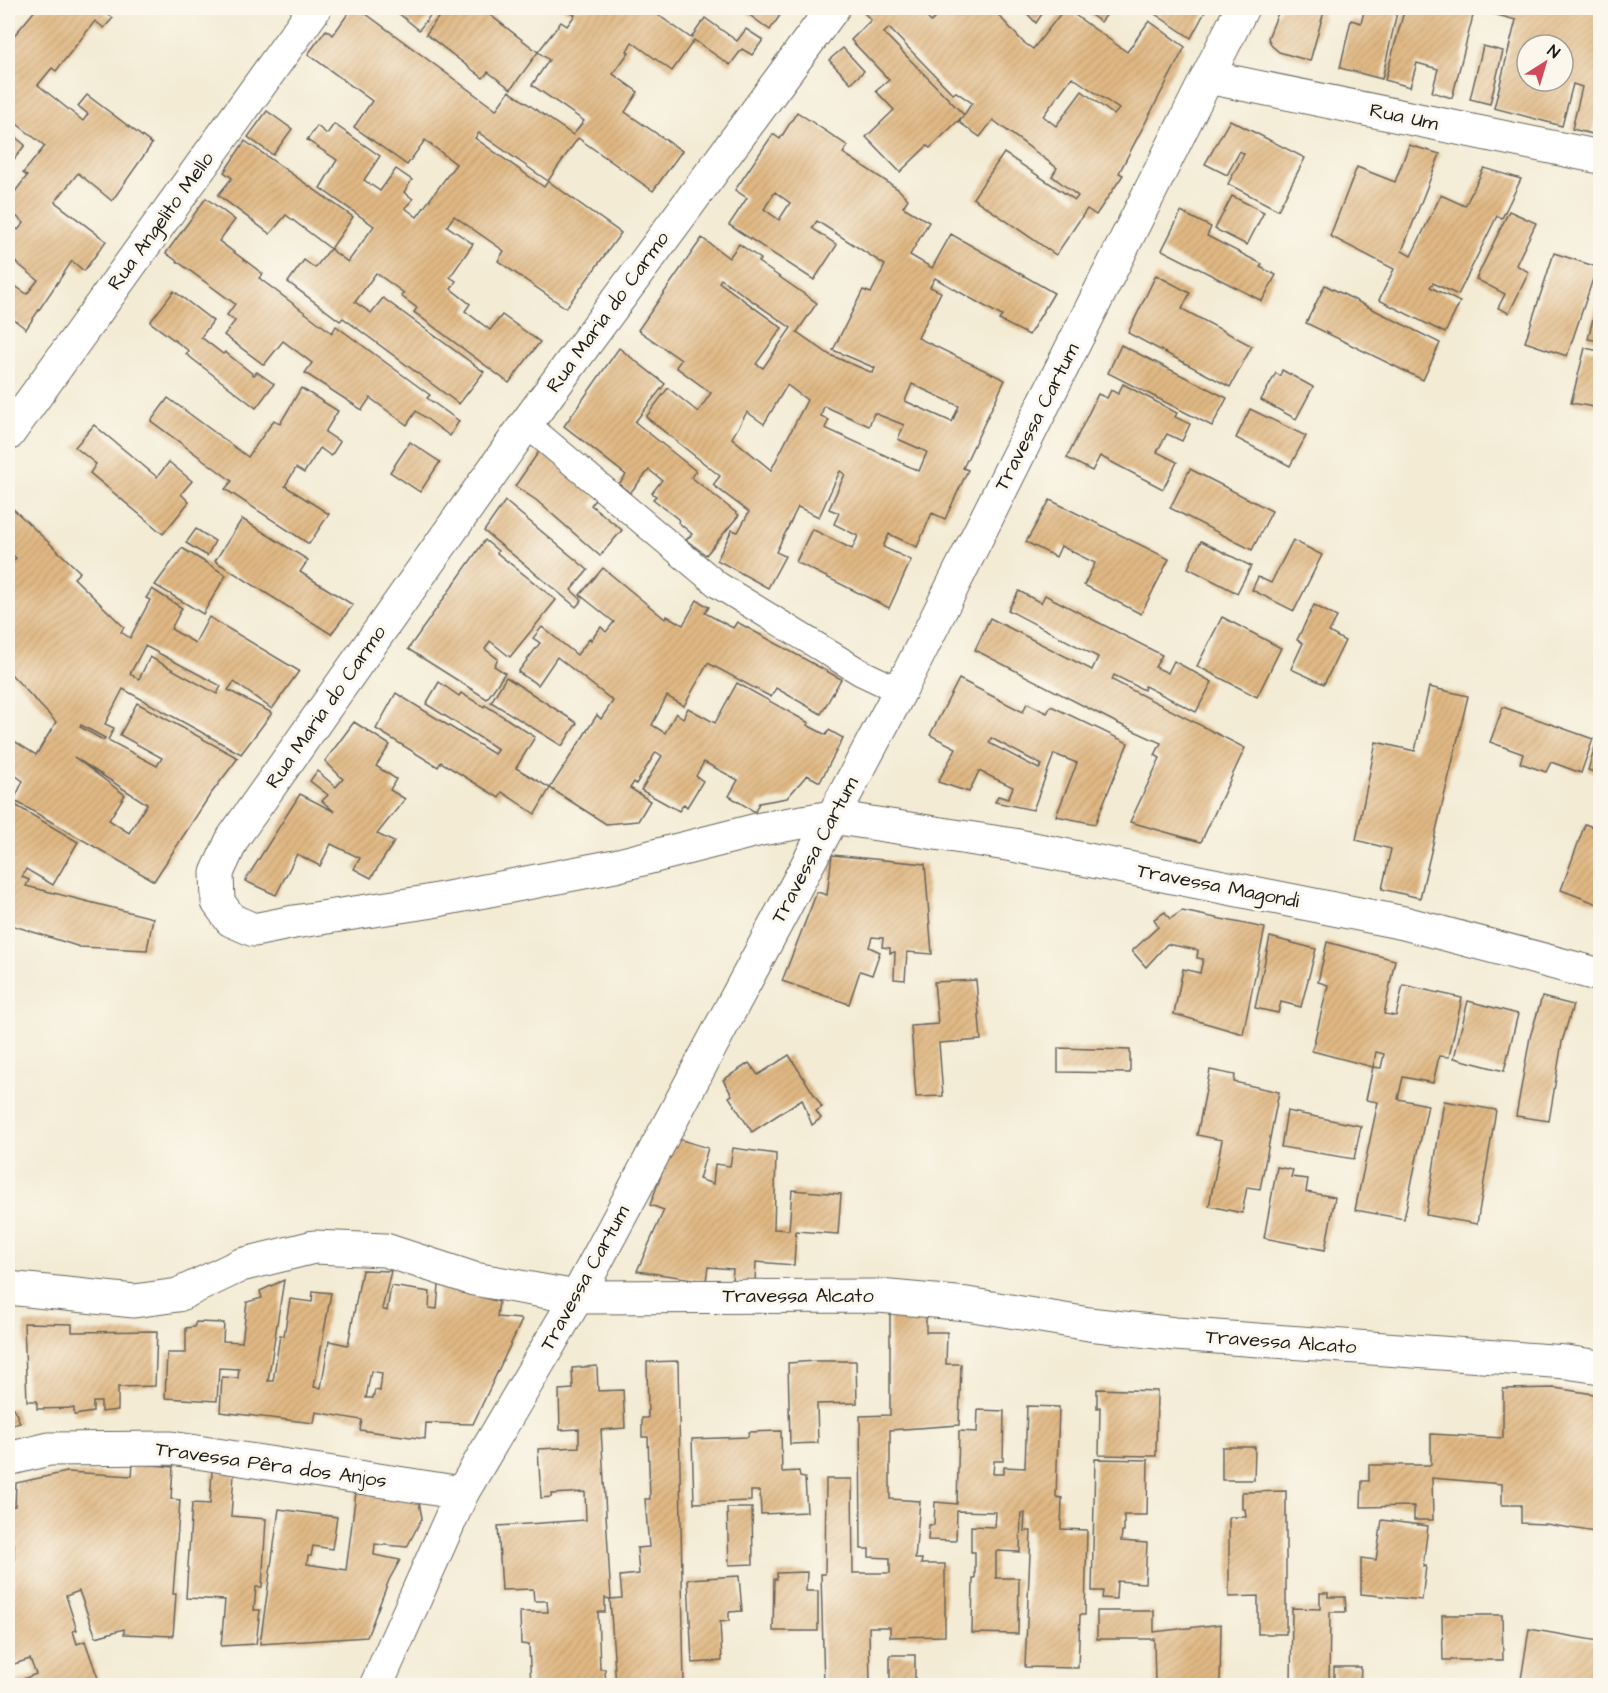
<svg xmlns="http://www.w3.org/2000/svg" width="1608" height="1693" viewBox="0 0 1608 1693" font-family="'Architects Daughter',sans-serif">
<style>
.building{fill:url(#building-hatch);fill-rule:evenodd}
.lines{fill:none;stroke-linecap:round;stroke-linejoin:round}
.service-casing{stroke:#67645c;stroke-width:28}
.minor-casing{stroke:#67645c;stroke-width:35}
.service{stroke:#fff;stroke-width:26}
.minor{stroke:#fff;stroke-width:33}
.labels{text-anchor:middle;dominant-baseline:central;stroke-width:6;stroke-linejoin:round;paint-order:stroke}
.street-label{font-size:20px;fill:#1c1c1c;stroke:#fbf7ec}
</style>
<defs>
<pattern id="building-hatch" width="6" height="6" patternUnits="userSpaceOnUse" patternTransform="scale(1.5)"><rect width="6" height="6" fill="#e0b883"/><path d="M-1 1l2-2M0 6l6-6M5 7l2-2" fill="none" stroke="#c09e71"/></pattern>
</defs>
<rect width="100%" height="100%" fill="#fbf7ec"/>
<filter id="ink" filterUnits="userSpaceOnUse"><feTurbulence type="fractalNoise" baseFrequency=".0167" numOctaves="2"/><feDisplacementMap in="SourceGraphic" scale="12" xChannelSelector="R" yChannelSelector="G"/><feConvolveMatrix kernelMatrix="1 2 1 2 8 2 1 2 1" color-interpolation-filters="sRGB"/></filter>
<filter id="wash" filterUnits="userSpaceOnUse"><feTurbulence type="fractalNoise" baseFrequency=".008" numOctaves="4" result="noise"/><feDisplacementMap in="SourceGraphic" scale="24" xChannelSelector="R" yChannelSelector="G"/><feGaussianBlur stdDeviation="1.35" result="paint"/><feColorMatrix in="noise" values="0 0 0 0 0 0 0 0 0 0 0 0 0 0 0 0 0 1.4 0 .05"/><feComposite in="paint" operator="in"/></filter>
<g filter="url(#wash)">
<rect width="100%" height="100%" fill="#f3ebd4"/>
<g id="blocks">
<!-- building -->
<g class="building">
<path d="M37,8H106L103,11L113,18L104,28L95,21L56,71L52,68L38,85L83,121L88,114L78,106L87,95L152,144L112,201L78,173L55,202L106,241L84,271L72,261L26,329L8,315V296L15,286L27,294L38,280L8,256V221L18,230L24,223L8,209V201L27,176L23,173L45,146L8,117V43Z"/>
<path d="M352,8H358L496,110L509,91L573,135L584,121L532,85L549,60L538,52L511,89L488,72L483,78L426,34L445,8H481L538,52L561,22L567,26L575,15L560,8H648L691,38L705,18L737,41L746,29L763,40L752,55L742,49L730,65L694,40L672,71L632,42L627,51L629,52L613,74L638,92L625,112L682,151L653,191L578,138L548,181L479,133L475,138L544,187L548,181L621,233L566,308L498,261L504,251L454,216L447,226L473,244L450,277L456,281L451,289L470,304L465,311L490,330L502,315L540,342L509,383L414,312L417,308L401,296L404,293L376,273L355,302L371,313L383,298L484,372L459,404L343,318L340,321L288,282L304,260L315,268L330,249L348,262L374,226L320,188L337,160L307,140L317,126L327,134L334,124L380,156L364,180L380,191L396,169L412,180L404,192L413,199L405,208L417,217L456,164L425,140L407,165L354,127L372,101L308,54L326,30L333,35Z"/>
<path d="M392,8H436L419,30Z"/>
<path d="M740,8H785L770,30Z"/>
<path d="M864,8H921L919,9L931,22L938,15L930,8H971L977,14L985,8H992L1023,42L1033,49L1065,8L1127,52L1149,21L1185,47L1119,173L1123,175L1096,215L1087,209L1056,255L973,198L1004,153L1075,200L1078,196L1052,176L1057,168L993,120L980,137L959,122L964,115L930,148L927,146L900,172L866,137L894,110L876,91L889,80L851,40L871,20L862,11ZM889,28L953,94L956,92L972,103L964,115L884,33ZM1072,77L1119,109L1114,115L1082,91L1056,126L1043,116Z"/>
<path d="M1022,8H1046L1036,23Z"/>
<path d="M1081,8H1112L1101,22Z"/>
<path d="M1146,8H1207L1191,38Z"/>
<path d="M1280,8H1325L1310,61L1279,52L1272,46L1268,38Z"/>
<path d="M1365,8H1398L1382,79L1340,68L1351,20L1361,23Z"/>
<path d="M1405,8H1475L1452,98L1432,92L1438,69L1417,63L1410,87L1385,80Z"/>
<path d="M1487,8H1600L1597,24L1600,25V101L1592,134L1572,129L1582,87L1573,84L1562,126L1494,108L1516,20L1486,12ZM1527,45H1563V81H1527Z"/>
<path d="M1483,46L1503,51L1490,104L1470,99Z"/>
<path d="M843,48L864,71L851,83L829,60Z"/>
<path d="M267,111L292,129L273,155L248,137Z"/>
<path d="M797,112L848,146L843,153L898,189L908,199L903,207L929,222L910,255L932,268L951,234L1054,293L1029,335L999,320L1002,316L935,278L930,287L941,292L918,338L1005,380L963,468L968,470L945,519L932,513L917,547L889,534L883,547L911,560L889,608L796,562L812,529L852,549L858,536L834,524L839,513L829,509L845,474L840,471L819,517L798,507L776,552L785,556L768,588L717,560L732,530L738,532L749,512L713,485L720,476L646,417L668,388L698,412L711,393L676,367L681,360L638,330L702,238L729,258L739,244L761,259L758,262L817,303L797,332L830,355L873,373L875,368L833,350L863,290L871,293L885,265L817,221L812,228L837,245L814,280L729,225L747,198L735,190L773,134L780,139ZM775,192L790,203L779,220L764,209ZM721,279L791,328L763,368L756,364L782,328L719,282ZM912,384L959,406L952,422L905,401ZM787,385L807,400L771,470L732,438L747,412L764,424ZM824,406L869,426L874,413L904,425L898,439L927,452L919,471L825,428L829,420L821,416Z"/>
<path d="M1230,120L1305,158L1278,210L1228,184L1244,154L1240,151L1227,175L1205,164Z"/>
<path d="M8,131L25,145L8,167Z"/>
<path d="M245,141L353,217L331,249L286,215L270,234L218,195L232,178L224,172Z"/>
<path d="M1409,145L1440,154L1402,251L1411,256L1441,195L1465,206L1484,168L1521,179L1502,218L1497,216L1458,295L1433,283L1430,287L1460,302L1445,333L1379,300L1394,269L1330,236L1357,167L1395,182Z"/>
<path d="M1232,196L1264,212L1247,245L1215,229Z"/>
<path d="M206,198L235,220L219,241L263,274L259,278L332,333L336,326L430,395L427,398L459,421L450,436L416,411L407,425L370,398L362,410L305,373L312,363L283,341L264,365L224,335L235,321L227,315L235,304L166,253Z"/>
<path d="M1509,211L1536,223L1516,265L1529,272L1509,313L1498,308L1505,294L1476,279Z"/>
<path d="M1181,212L1211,227L1207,236L1262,264L1260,267L1276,275L1262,301L1162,250Z"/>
<path d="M1554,253L1597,267L1567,356L1525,342Z"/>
<path d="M1156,275L1190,293L1182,309L1252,346L1230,387L1128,333Z"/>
<path d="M1325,285L1440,343L1423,380L1306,323Z"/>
<path d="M174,291L213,321L201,337L223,354L225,352L254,375L257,372L274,384L256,408L186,354L189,351L150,322Z"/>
<path d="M1600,291V341L1588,339Z"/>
<path d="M1121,345L1227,398L1212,426L1108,373Z"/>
<path d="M619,348L665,384L635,422L696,471L691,477L739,515L706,555L686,540L692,534L678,522L679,520L653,499L656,496L652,493L662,480L649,470L630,493L619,484L626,475L564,426Z"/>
<path d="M1585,348L1600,351V408L1571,403Z"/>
<path d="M1282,370L1313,387L1296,419L1261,400L1276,373L1280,376Z"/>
<path d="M1123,384L1177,413L1175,417L1190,424L1182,441L1167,434L1157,452L1177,462L1163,489L1100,456L1092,471L1067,458L1098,394L1107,398L1111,390L1118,394Z"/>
<path d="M301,388L338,411L325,432L340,442L331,456L320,448L304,473L296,468L285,486L329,514L309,544L225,489L232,481L151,421L168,398L248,457L274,420L280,424Z"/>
<path d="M1250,409L1306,436L1290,466L1236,438Z"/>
<path d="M94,425L157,477L169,462L192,481L181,494L189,502L163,534L90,473L96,464L75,447Z"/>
<path d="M410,442L440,462L420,492L390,472Z"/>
<path d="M540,450L596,498L591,505L622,530L600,556L536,500L515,486Z"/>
<path d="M1190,469L1272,511L1252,550L1170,508Z"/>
<path d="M1050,500L1169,559L1141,614L1084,585L1095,563L1061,546L1056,557L1026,542Z"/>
<path d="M505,501L588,570L571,590L582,600L576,607L484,531Z"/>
<path d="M8,504L80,572L74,578L124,627L121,632L130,638L150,600L146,598L152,589L182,608L171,629L195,643L209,617L299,671L272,709L234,682L228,690L272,713L241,754L123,689L105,724L114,728L108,740L157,766L162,758L120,735L137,703L238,758L210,795L154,881L17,802L15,805L78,842L53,885L26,869L22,877L29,880L26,886L153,918L147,950L80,947L8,924V792L14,800L23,781L8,770V737L36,755L56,722L8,671V560L11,564L16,558L8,551ZM145,646L221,686L217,694L150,657L139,679L130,674ZM81,725L105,738L103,740L80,727ZM74,757L147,804L129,833L109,820L125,795Z"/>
<path d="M242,519L308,560L300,572L353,605L331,634L215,561Z"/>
<path d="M196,529L215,541L207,556L186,543Z"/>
<path d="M485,540L498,551L497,553L556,600L510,657L490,641L485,649L498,659L494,666L505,673L487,699L408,649Z"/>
<path d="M1293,540L1322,555L1294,611L1252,590L1258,577L1271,583Z"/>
<path d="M1201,541L1251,566L1237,593L1188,568Z"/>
<path d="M182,548L226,575L203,614L155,585Z"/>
<path d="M603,568L665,619L667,616L683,625L697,600L709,607L705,613L733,628L737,622L841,679L821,714L776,688L771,697L708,663L684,706L667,696L652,725L665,733L676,713L683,718L688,708L715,723L737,683L809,723L807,725L826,735L829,730L843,738L820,782L807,775L787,798L759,803L755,812L729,796L738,780L704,762L696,776L703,781L687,807L684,804L679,811L641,790L662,756L656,752L636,784L634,782L630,788L650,801L638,821L606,824L550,788L597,715L601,719L613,701L557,657L538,685L518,672L540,643L533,638L542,627L577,655L590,638L591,640L601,627L606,632L614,622L580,595Z"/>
<path d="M1019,591L1041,603L1045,595L1162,655L1155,667L1168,673L1174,661L1212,682L1196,712L1145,686L1144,690L1114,675L1112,680L1245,748L1201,842L1130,822L1160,758L1155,755L1161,743L1117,723L975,650L990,618L1092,670L1098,657L1008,610Z"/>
<path d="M1314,605L1337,617L1329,632L1345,641L1324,684L1291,669L1303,643L1297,640Z"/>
<path d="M1222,617L1281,648L1257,697L1197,666Z"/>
<path d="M506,677L577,723L562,746L491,702Z"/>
<path d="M959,679L1023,712L1027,703L1047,713L1051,706L1128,743L1095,824L1056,816L1077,763L1054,754L1033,810L995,802L998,796L1008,799L1013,787L979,771L969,792L938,782L956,748L930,735ZM991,738L1042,765L1039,769L989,743Z"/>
<path d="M439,682L459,696L461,693L484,707L485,705L535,737L516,768L550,788L535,814L502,792L499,798L441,762L438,767L376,729L396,693L494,754L498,749L426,704Z"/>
<path d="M1429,687L1468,696L1420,898L1382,889L1391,849L1356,840L1376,742L1415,751Z"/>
<path d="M1503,707L1593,739L1581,773L1551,762L1546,772L1520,763L1523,754L1490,742Z"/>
<path d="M354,722L390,745L376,766L396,779L390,790L405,799L377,834L394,842L371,878L354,869L360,858L331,844L320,866L297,854L276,895L245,881L300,794L335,812L322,801L328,795L310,781L317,771L336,787L343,779L325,761Z"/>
<path d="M1598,737L1600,738V774L1588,770Z"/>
<path d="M1585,824L1600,830V905L1561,890Z"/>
<path d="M832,855L925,864L932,954L907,952L905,980L894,979L895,952L890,953V948L882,947L883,938L872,937L869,947L880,952L872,975L860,971L849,1004L782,981L817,892L827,895Z"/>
<path d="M1182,911L1265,928L1243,1034L1174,1014L1183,969L1200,973L1203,959L1197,958L1198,950L1167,944L1146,967L1132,951L1158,927L1154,919L1165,912L1170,919Z"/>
<path d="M1270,937L1316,949L1301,1007L1281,1002L1278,1013L1255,1008Z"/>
<path d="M1327,942L1395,960L1384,1014L1396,1016L1403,985L1462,998L1449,1057L1439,1056L1433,1083L1403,1077L1398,1099L1428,1105L1404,1219L1355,1210L1378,1102L1366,1100L1373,1067L1312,1051L1328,985L1318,982ZM1376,1052L1384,1054L1381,1068L1373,1067Z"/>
<path d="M976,980L981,1040L939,1043L943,1096L916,1097L911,1026L938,1024L934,982Z"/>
<path d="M1542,997L1573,1005L1562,1042L1549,1121L1516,1116L1530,1037Z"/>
<path d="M1468,1001L1518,1014L1504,1071L1454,1058Z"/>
<path d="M1058,1048L1130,1050V1073L1058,1072Z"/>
<path d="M789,1055L822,1107L816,1111L821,1118L812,1125L802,1099L752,1132L729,1097L732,1095L723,1080L749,1063L758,1075Z"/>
<path d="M1210,1070L1235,1075L1234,1082L1279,1092L1260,1189L1247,1187L1242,1213L1209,1206L1222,1140L1197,1135Z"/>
<path d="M1444,1101L1496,1110L1477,1224L1426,1215Z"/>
<path d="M1287,1111L1361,1126L1354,1159L1281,1147Z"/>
<path d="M675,1138L708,1148L699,1179L713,1184L715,1164L730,1166L733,1148L776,1154L774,1229L789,1230L792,1190L841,1194L838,1234L796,1231L794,1265L756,1262L755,1282L732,1281L733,1269L708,1267L706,1281L637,1271L664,1210L650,1205Z"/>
<path d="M1277,1167L1293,1170L1291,1177L1308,1179L1306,1192L1335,1197L1325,1250L1264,1238Z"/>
<path d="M362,1270L391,1271L382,1309L387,1311L391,1286L430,1292L429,1308L437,1309L439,1285L499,1302L497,1317L520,1319L522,1320L473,1424L426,1423L425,1439L360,1430L362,1420L316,1412L314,1423L220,1412L222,1377L238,1378L239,1369L219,1368L217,1401L165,1398L167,1353H186V1328L194,1327L196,1322L224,1323L223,1341L242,1342L247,1302L262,1298L260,1291L284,1280L268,1381H273L280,1335L284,1336L290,1299L312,1302L313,1291L331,1293L314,1387L321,1388L329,1341L348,1345ZM371,1371L382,1373L380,1391L375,1390L373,1398H366Z"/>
<path d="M890,1311H926V1332H947L946,1364H961L959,1425L890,1430V1499L920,1501L915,1559H922L921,1564H945V1636L890,1637V1627H869L870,1686H824L821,1574H825L826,1479H852L853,1573H890V1558L869,1557V1549H861L860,1416L890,1415Z"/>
<path d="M24,1323L72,1324V1332L157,1331L155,1386L118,1387V1410L101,1412V1402H93V1412L74,1415V1408L37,1409V1401H27Z"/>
<path d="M678,1361L684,1686H616L610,1599L622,1598L620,1576L639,1574L637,1548L649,1547L645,1499H650L648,1437H642V1418H648L647,1362Z"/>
<path d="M816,1361H856L857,1403L817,1404L818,1443L790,1444L788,1363Z"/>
<path d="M597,1366L598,1391L623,1390L625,1428L601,1430L611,1599L605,1598V1612H598L600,1669H605L606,1686H531L529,1645L521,1644L520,1612H548L547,1601H534L533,1589L502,1590L498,1526L586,1520L585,1492L552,1494L551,1497L541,1498L538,1449L579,1447V1429L560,1430L559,1390L573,1389L572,1368Z"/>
<path d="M1555,1388L1600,1395L1598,1439H1600V1484L1595,1532L1546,1524L1521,1523V1505H1502V1484L1432,1478L1433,1520H1414V1506L1361,1507L1362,1481H1369V1465H1431V1434L1503,1438V1389Z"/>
<path d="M1097,1389L1157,1391L1156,1456L1099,1455L1100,1407L1097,1408Z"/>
<path d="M1027,1406L1059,1407L1056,1497L1062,1498L1061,1529L1087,1530L1085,1615H1080L1078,1668L1025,1667L1031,1531H1024L1025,1513H1021L1020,1552L996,1551V1578H1019L1018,1634L972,1633L973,1578H975V1552H971V1526L995,1527L996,1512L957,1511L956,1541L928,1540L929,1525H934L935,1502L957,1504L959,1431L977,1432L978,1410L1004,1411L1003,1461H994L993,1474H1004V1467L1025,1468Z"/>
<path d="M14,1408L20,1423L8,1426V1409Z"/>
<path d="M781,1431L782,1472L799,1471L800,1477L805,1478L807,1512L761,1514L760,1491H751V1501L694,1503L692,1439L748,1437L749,1432Z"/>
<path d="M1222,1447H1255L1254,1480H1222Z"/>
<path d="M1095,1459L1148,1460L1147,1515H1124V1532H1122L1121,1541L1147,1543L1145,1583L1117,1581L1116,1599L1102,1598L1103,1591H1092Z"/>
<path d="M133,1463L173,1467L171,1499L180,1500L173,1594H176L173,1636L124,1634V1629L96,1637L79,1591L66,1596L77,1630L73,1631L77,1644L85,1641L100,1684L16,1686L15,1682L36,1674L30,1659L8,1666V1592L13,1612L14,1544L8,1545V1507L15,1506L16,1483L67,1472L132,1476Z"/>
<path d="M212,1471L234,1474L231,1516L266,1519L262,1587H256L254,1610H260L256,1644L221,1646L225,1600L186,1598L192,1503L210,1504Z"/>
<path d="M1286,1491V1634H1258V1596L1229,1597V1517H1246L1245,1509H1242V1492Z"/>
<path d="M356,1492L419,1502L422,1518L407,1547L375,1544L374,1555L400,1560L389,1580L367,1637L260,1644L279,1509L337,1517L332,1549L313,1546L311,1556H308L307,1564L346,1570Z"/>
<path d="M727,1508H752L753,1564L729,1565Z"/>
<path d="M1382,1520L1428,1526L1423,1567L1426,1566L1422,1600L1361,1594V1558L1376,1560Z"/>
<path d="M807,1572L806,1591H818V1631H773L774,1579H777V1573Z"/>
<path d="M739,1576L742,1611L729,1612V1621L720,1622L722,1661L692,1663L688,1579Z"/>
<path d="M1320,1593H1328V1597H1345L1346,1612H1330L1329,1686H1291L1292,1608L1320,1609Z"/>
<path d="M1097,1611H1154V1632L1221,1624L1220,1686H1155L1154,1639H1097Z"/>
<path d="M1442,1615H1502L1503,1660H1443Z"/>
<path d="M1529,1629L1599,1641L1594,1686H1520Z"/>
<rect x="890" y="1655" width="25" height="31"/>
<path d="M1334,1667H1361L1360,1686H1334Z"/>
</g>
</g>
</g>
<g filter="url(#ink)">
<use href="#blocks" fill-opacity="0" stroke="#67645c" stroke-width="1.5"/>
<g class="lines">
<!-- service casing -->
<g class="service-casing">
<path id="service" d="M526,424L718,585L860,672L900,691"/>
</g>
<!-- minor casing -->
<g class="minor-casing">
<g id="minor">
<path d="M833,8L526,424L233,838L217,873L218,902L231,920L254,930L294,922L427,902L615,866L761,829L832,817L1013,845L1404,923L1600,975"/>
<path d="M1208,77L1600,157"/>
<path d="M8,434L315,8"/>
<path d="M8,1288L134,1301L178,1295L241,1265L314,1247L385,1250L474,1279L577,1297L879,1296L967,1304L1089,1324L1175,1334L1566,1362L1600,1367"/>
<path d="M8,1459L49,1449L171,1448L462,1493"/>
<path d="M376,1686L462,1493L577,1297L900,691L1242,8"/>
</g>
</g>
<!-- service -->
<use href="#service" class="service"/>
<!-- minor -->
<use href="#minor" class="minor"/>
</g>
</g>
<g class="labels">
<!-- street labels -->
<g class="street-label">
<text transform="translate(1404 117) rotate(12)">Rua Um</text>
<text transform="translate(161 221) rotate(-54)">Rua Angelito Mello</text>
<text transform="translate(608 312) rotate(-54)">Rua Maria do Carmo</text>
<text transform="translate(1037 417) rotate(-63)">Travessa Cartum</text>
<text transform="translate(326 707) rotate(-55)">Rua Maria do Carmo</text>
<text transform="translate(815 850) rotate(-62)">Travessa Cartum</text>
<text transform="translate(1218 886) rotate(11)">Travessa Magondi</text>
<text transform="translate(585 1278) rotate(-61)">Travessa Cartum</text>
<text x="798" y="1296">Travessa Alcato</text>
<text transform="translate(1281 1342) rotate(4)">Travessa Alcato</text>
<text transform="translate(271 1465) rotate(8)">Travessa Pêra dos Anjos</text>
</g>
</g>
<!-- margin -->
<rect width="1608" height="1693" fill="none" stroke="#fbf7ec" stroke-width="30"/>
<!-- north arrow -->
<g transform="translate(1545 63) rotate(37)"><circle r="28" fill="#fbf7ec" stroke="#a29f99" stroke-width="1.5"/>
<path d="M0-4.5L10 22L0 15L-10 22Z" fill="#d1495b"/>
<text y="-9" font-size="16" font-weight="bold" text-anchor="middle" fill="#1c1c1c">N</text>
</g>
</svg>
